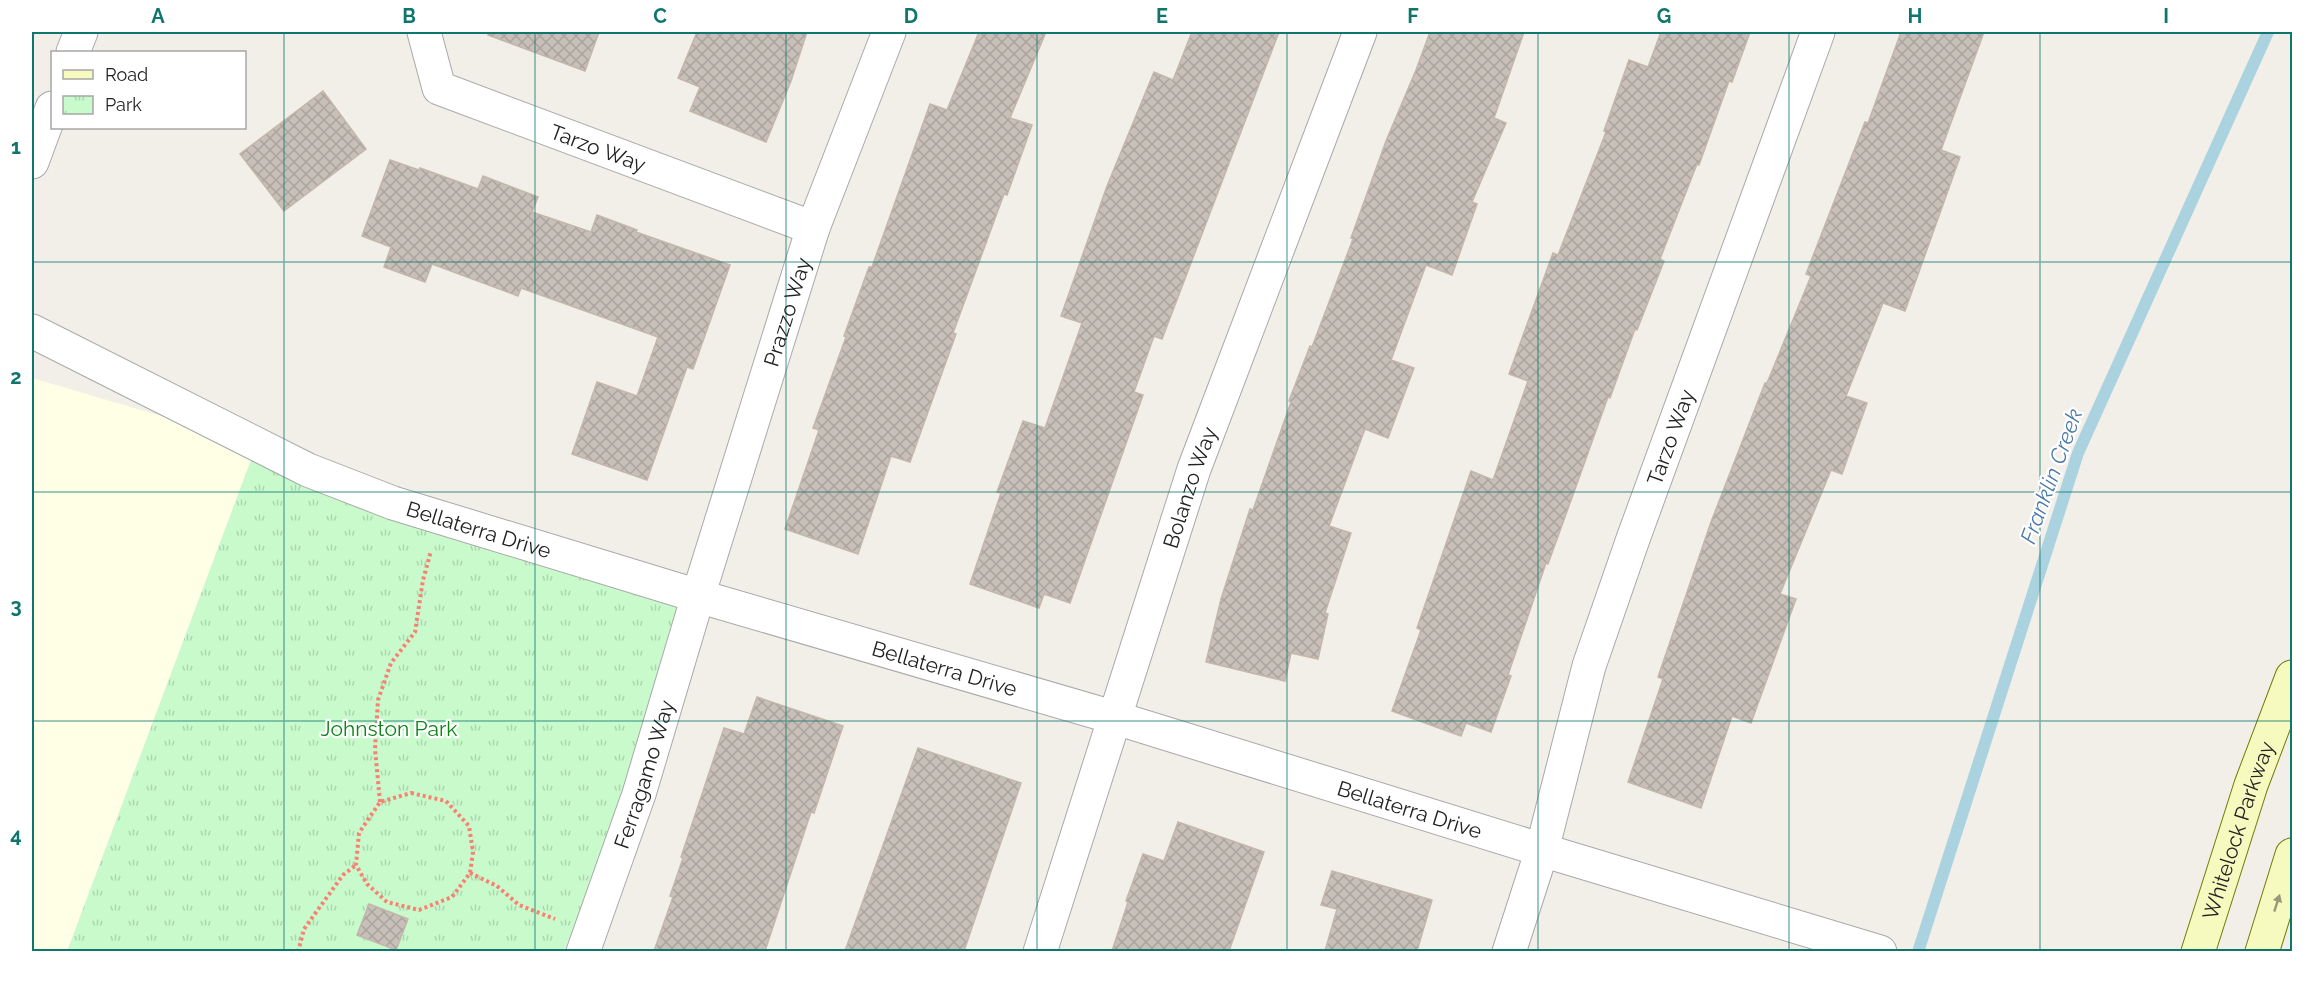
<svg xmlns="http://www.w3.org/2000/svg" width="2324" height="983" viewBox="0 0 2324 983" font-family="Raleway,sans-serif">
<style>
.education{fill:#ffffe5}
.park{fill:url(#park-tufts)}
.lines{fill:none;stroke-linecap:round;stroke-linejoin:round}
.stream{stroke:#aad3df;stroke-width:12}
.building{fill:url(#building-cross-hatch);stroke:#c4b6ab;stroke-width:1.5}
.minor-casing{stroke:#a9a9a9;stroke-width:35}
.tertiary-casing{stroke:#a9a9a9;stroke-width:35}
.secondary-casing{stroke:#707d05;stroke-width:35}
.path{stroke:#fa8072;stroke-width:4;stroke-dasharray:3 3;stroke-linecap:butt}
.minor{stroke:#fff;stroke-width:33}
.tertiary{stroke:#fff;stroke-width:33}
.secondary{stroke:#f7fabf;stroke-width:33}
.oneway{fill:#979978}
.grid{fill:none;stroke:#0f766e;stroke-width:1.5;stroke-opacity:0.55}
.labels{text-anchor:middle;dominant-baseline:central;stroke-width:4.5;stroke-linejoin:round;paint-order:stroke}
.street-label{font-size:21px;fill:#222;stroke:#fff}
.park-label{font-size:21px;fill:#0c8416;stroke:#fff}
.water-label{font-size:22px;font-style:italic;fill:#4a7aab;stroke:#fff}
.neatline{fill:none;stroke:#0f766e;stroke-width:2}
.grid-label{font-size:20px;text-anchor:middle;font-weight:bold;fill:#0f766e}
</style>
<defs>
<pattern id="park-tufts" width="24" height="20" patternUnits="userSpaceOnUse" patternTransform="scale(1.5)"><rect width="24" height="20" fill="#c8facc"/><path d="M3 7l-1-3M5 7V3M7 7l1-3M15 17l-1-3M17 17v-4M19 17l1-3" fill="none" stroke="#acd6af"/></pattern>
<pattern id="building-cross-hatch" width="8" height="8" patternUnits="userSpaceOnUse" patternTransform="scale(1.5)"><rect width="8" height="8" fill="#c7bfb8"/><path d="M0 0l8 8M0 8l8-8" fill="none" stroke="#aba49e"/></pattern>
</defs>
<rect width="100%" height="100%" fill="#f2efe9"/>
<!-- education -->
<path class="education" d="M32,378L257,444L67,951H32Z"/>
<!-- park -->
<path class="park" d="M257,444L698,596L639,794L563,951L67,952Z"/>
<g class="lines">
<!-- stream -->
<path class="stream" d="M1918,952L2078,453L2268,32"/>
</g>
<!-- building -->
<g class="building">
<path d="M489,32H599L585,71L488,35Z"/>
<path d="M697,32H807L791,81L766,142L690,111L700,87L678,78Z"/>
<path d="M979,32H1046L1010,118L1032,125L1007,195L1004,194L953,333L956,334L910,462L891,456L858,554L785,529L819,430L813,428L846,337L844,336L869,267H872L930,104L947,110Z"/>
<path d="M1192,32H1279L1162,339L1154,336L1134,392L1143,395L1070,603L1044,594L1039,608L970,584L1001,493L997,492L1023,421L1045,428L1082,323L1061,316L1107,186L1154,72L1173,80Z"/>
<path d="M1430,32H1524L1494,118L1506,123L1472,202L1477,204L1452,275L1426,265L1391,360L1414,368L1388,438L1365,429L1329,526L1351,533L1325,613L1328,614L1318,659L1291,653L1285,681L1206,662L1221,599L1250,509L1253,510L1291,402L1289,401L1310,346L1312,347L1353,239L1351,238L1386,141L1416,70Z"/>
<path d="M1661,32H1750L1732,82L1729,81L1699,165L1697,164L1660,259L1664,261L1637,330L1635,329L1610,398L1608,397L1574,492L1548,564L1546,563L1508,675L1511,676L1491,732L1466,723L1461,736L1392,711L1421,630L1417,628L1471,471L1493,480L1528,381L1509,374L1553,253L1558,255L1606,132L1604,131L1629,60L1648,67Z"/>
<path d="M1901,32H1984L1941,150L1960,157L1905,311L1883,303L1846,396L1867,403L1842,474L1831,470L1780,594L1796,599L1751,723L1732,716L1701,808L1628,782L1663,679L1658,677L1711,522L1765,383H1767L1811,276L1806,274L1865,122L1868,123Z"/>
<path d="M323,91L366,149L284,211L240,154Z"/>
<path d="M390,160L419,170L420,168L478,189L483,176L538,197L532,212L591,232L597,215L637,230L636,232L730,265L693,369L687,367L647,480L572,454L597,382L637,396L658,337L521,288L518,296L432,264L425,282L384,267L391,247L362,236Z"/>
<path d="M757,697L843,726L814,813L811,812L765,951H654L673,897L670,896L683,858L681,857L724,728L744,734Z"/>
<path d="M918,748L1021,783L964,951H845Z"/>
<path d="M1178,822L1264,852L1229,951H1112L1128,902L1126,901L1143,854L1164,861Z"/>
<path d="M1332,871L1432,900L1417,951H1325L1337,909L1321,905Z"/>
<path d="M369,904L408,919L396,950L357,935Z"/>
</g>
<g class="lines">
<!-- minor casing -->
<g class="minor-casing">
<g id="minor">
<path id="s1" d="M424,32L439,88L813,228"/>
<path id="s2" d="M583,952L639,794L698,596L813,228L889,32"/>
<path id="s3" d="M1040,952L1194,469L1360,32"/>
<path id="s4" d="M1509,952L1542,850L1589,666L1633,539L1818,32"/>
</g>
</g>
<!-- tertiary casing -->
<g class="tertiary-casing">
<g id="tertiary">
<path d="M73,52L81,32"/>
<path d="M32,162L52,108"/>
<path id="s5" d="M32,331L308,470L393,503L698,596L1116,718L1542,850L1880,952"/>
</g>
</g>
<!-- secondary casing -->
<g class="secondary-casing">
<g id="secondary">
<path id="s6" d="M2198,952L2251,785L2292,677"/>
<path d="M2262,952L2292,855"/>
</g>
</g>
<!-- path -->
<g class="path">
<path d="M411,793L446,801L469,826L473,852L470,873L452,897L419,910L387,902L367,884L356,865L359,833L380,802Z"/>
<path d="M380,802L375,749L378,700L391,663L415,632L423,580L431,551"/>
<path d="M470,873L497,886L519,905L555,919"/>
<path d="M298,952L304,929L343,875L356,865"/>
</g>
<!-- minor -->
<use href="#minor" class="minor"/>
<!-- tertiary -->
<use href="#tertiary" class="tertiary"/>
<!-- secondary -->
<use href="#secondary" class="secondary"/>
</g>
<!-- one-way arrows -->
<defs><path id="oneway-solid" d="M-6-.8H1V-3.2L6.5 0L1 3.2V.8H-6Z" transform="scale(1.5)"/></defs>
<use class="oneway" href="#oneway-solid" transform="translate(2277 903) rotate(-72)"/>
<!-- grid -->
<path class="grid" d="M284,32V952M535,32V952M786,32V952M1037,32V952M1287,32V952M1538,32V952M1789,32V952M2040,32V952M32,262H2292M32,492H2292M32,721H2292"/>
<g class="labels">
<!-- street labels -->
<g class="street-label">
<text stroke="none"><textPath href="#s1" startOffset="228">Tarzo Way</textPath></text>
<text stroke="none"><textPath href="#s2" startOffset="672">Prazzo Way</textPath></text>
<text stroke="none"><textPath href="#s4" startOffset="540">Tarzo Way</textPath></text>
<text stroke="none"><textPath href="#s3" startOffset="488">Bolanzo Way</textPath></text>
<text stroke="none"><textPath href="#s5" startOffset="490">Bellaterra Drive</textPath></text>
<text stroke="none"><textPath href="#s5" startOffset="976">Bellaterra Drive</textPath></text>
<text stroke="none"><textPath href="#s2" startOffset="188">Ferragamo Way</textPath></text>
<text stroke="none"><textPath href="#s5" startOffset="1462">Bellaterra Drive</textPath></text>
<text stroke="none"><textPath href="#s6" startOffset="128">Whitelock Parkway</textPath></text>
</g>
<!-- park labels -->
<g class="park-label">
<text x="389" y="728">Johnston Park</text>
</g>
<!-- water labels -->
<g class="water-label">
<text transform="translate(2051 476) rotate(-70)">Franklin Creek</text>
</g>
</g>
<!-- border -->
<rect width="2324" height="983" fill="none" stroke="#ffffff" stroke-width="66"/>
<!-- legend -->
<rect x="51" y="51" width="195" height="78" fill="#ffffff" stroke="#a7a7a7" stroke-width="1.5"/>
<rect x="63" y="70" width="30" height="9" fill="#f7fabf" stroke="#a7a7a7" stroke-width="1.5"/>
<text x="105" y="81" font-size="18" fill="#222222">Road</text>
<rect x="63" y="96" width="30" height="18" fill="url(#park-tufts)" stroke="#a7a7a7" stroke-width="1.5"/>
<text x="105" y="111" font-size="18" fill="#222222">Park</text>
<rect x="33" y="33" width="2258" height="917" class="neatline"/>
<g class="grid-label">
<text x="158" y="23">A</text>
<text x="409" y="23">B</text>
<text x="660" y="23">C</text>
<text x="911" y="23">D</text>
<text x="1162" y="23">E</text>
<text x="1413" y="23">F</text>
<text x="1664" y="23">G</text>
<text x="1915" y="23">H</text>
<text x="2166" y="23">I</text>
<text x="16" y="154">1</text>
<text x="16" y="384">2</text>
<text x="16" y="613">3</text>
<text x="16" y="842">4</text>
</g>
</svg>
